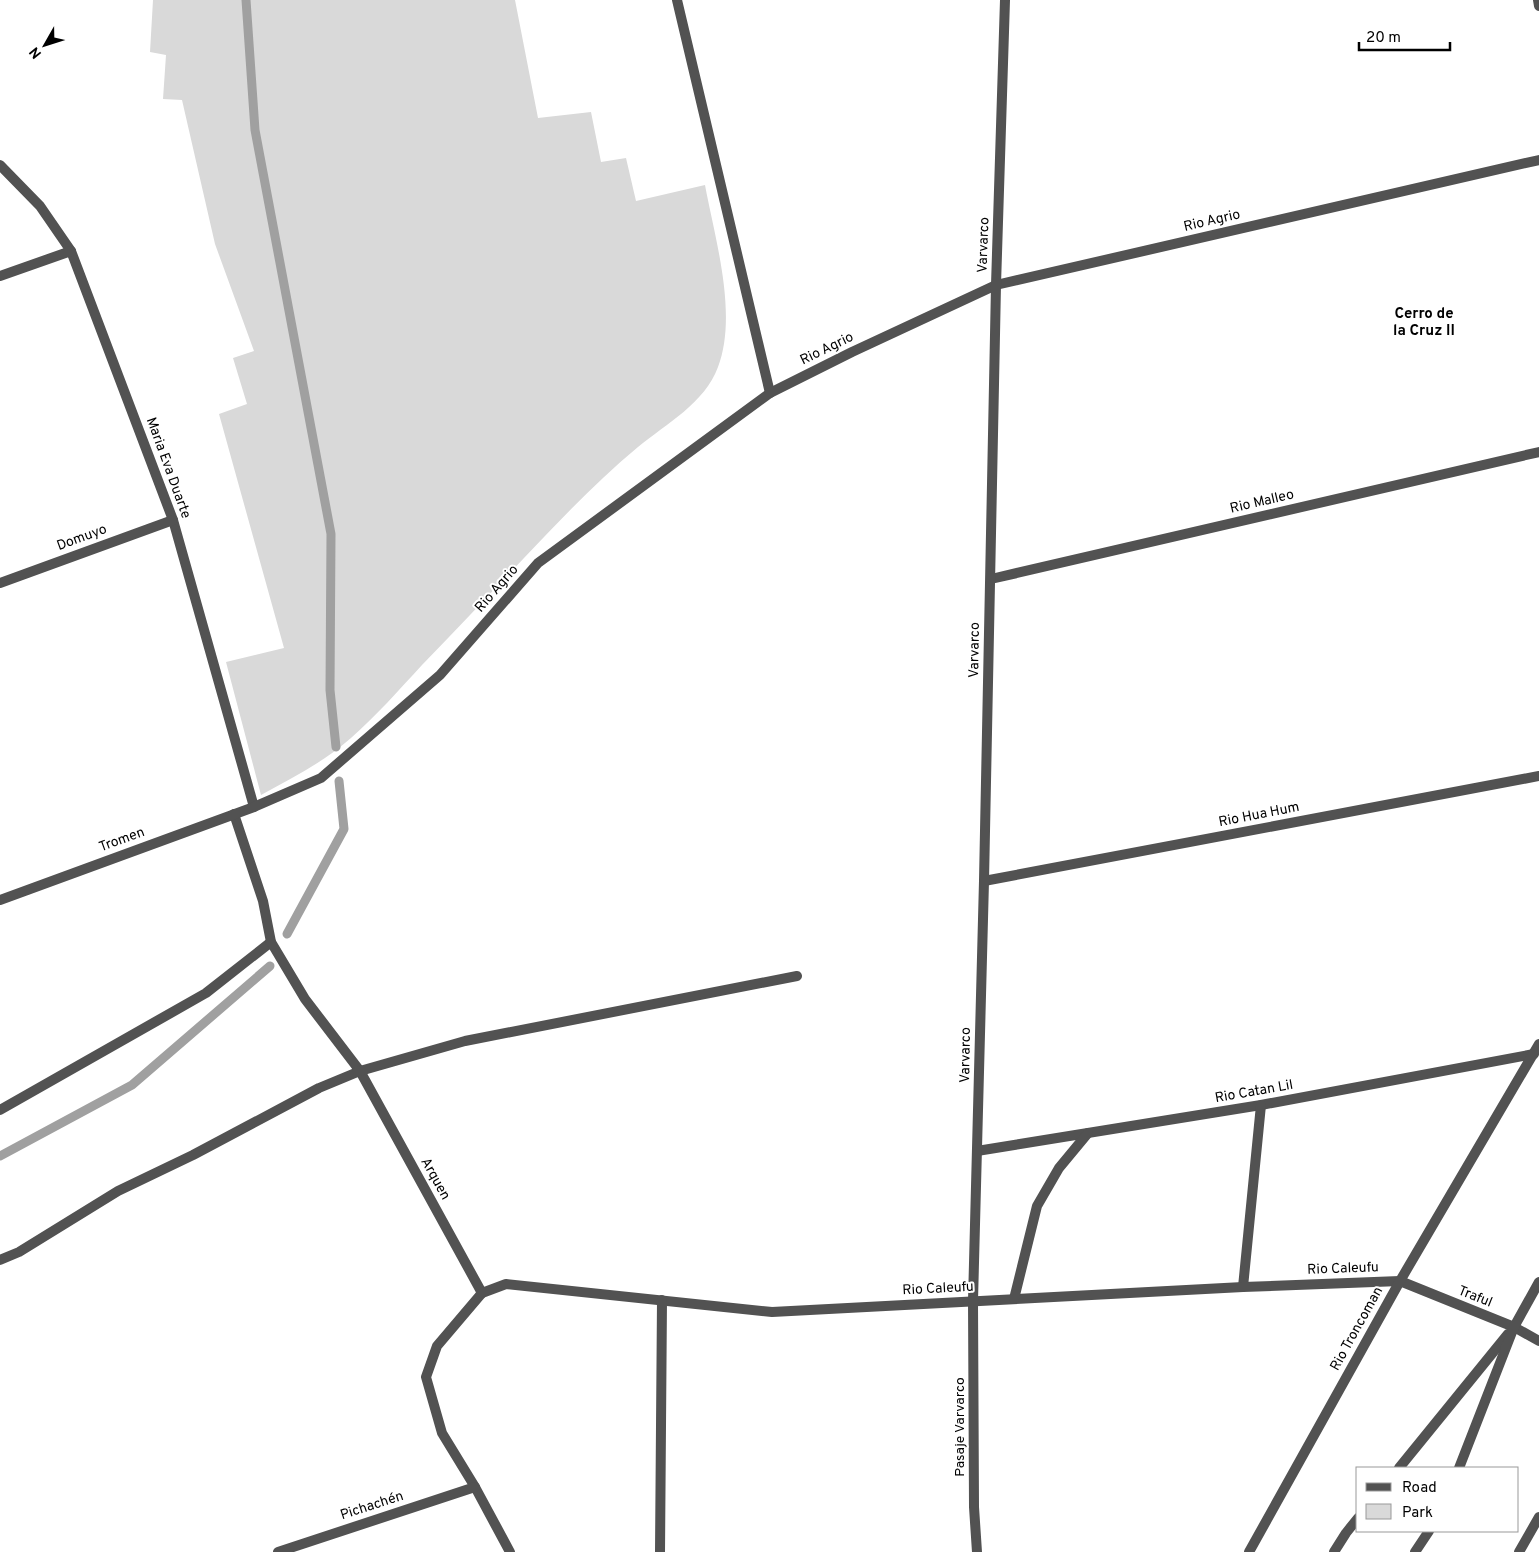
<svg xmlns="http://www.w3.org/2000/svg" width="1539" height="1552" viewBox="0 0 1539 1552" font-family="Overpass,sans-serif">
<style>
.green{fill:#d9d9d9}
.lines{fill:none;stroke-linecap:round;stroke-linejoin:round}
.stream{stroke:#a0a0a0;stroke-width:9}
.service{stroke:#525252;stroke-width:10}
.minor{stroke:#525252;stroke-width:10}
.labels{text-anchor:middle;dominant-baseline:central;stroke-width:4;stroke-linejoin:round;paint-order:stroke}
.street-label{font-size:14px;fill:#000;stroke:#fff}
.neighbourhood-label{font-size:15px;font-weight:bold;fill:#000;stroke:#fff}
</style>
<rect width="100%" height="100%" fill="#fff"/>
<!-- green -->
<path class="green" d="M153,0H515L538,118L591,112L601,162L626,158L636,201L705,185C715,239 738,314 718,367C705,403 666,424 638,447C597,481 560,520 524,558C490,594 456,630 422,665C399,690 376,716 351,738C324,762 292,778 261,795L226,662L284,648L219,414L247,404L233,358L254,351L215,244L182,100L163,99L166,55L150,52Z"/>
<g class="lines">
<!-- stream -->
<g class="stream">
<path d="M246,0L255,130L331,534L330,690L336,747"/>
<path d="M287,934L344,829L339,781"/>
<path d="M0,1156L132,1085L270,966"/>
</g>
<!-- service -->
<path class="service" d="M0,1110L206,993L271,942"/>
<!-- minor -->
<g class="minor">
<path d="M677,0L770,393"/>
<path d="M1538,0L1539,6"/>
<path d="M0,165L40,206L71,251L173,520L254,807"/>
<path d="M0,276L71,251"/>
<path d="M991,579L1539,452"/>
<path d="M0,583L173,520"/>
<path d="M234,814L263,901L271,942L305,999L360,1071L482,1293L437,1346L426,1377L442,1433L475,1487L510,1552"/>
<path d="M984,881L1539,776"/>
<path d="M0,900L254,807L321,778L440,675L538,563L770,393L852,352L996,285L1539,160"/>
<path d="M977,1151L1261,1105L1534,1054"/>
<path d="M0,1260L19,1252L118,1191L193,1155L319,1088L360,1071L465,1041L797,976"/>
<path d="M1243,1287L1261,1105"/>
<path d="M482,1293L506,1284L772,1312L1243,1287L1400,1281L1514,1327L1539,1341"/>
<path d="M1014,1299L1037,1206L1059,1168L1088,1133"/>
<path d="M1399,1468L1508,1334"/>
<path d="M1459,1468L1514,1327L1539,1282"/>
<path d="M278,1552L475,1487"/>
<path d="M660,1552L662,1300"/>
<path d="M977,1552L974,1507L973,1301L984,881L996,285L1005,0"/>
<path d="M1249,1552L1400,1281L1539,1044"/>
<path d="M1334,1552L1346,1533L1358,1518"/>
<path d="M1415,1552L1429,1531"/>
<path d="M1519,1552L1539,1517"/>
</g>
</g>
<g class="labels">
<!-- street labels -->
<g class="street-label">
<text transform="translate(1212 221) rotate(-13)">Rio Agrio</text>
<text transform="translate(984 245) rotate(-88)">Varvarco</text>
<text transform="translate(827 349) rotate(-26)">Rio Agrio</text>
<text transform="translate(168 468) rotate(70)">Maria Eva Duarte</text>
<text transform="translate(1262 502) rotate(-13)">Rio Malleo</text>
<text transform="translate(82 538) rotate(-20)">Domuyo</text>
<text transform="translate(497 589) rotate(-49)">Rio Agrio</text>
<text transform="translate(975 650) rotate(-89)">Varvarco</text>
<text transform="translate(1259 815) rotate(-11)">Rio Hua Hum</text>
<text transform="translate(122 840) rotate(-20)">Tromen</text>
<text transform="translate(966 1055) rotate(-89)">Varvarco</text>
<text transform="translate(1254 1092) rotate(-10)">Rio Catan Lil</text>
<text transform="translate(435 1179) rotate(61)">Arquen</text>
<text transform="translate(1343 1269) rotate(-2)">Rio Caleufu</text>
<text transform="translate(938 1289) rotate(-3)">Rio Caleufu</text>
<text transform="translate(1475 1297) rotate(22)">Traful</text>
<text transform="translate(1357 1329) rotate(-61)">Rio Troncoman</text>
<text transform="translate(960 1427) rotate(-90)">Pasaje Varvarco</text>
<text transform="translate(372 1506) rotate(-18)">Pichachén</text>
</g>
<!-- neighbourhood labels -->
<g class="neighbourhood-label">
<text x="1424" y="314">Cerro de<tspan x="1424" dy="17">la Cruz II</tspan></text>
</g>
</g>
<!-- legend -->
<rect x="1356" y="1467" width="162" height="65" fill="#ffffff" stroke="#999999"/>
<rect x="1366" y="1483" width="25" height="8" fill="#525252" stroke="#999999"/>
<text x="1402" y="1492" font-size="15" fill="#000000">Road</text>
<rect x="1366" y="1504" width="25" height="15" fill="#d9d9d9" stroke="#999999"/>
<text x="1402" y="1517" font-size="15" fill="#000000">Park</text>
<!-- north arrow -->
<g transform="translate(45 45) rotate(231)" stroke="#ffffff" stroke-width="4" paint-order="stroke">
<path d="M0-4L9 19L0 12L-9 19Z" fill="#000000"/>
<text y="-8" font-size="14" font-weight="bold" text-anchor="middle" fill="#000000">N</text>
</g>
<!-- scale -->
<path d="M1359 42v8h91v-8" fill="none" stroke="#000000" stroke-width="2.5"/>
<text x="1366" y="42" font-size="15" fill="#000000" stroke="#ffffff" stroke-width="4" paint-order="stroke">20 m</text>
</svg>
